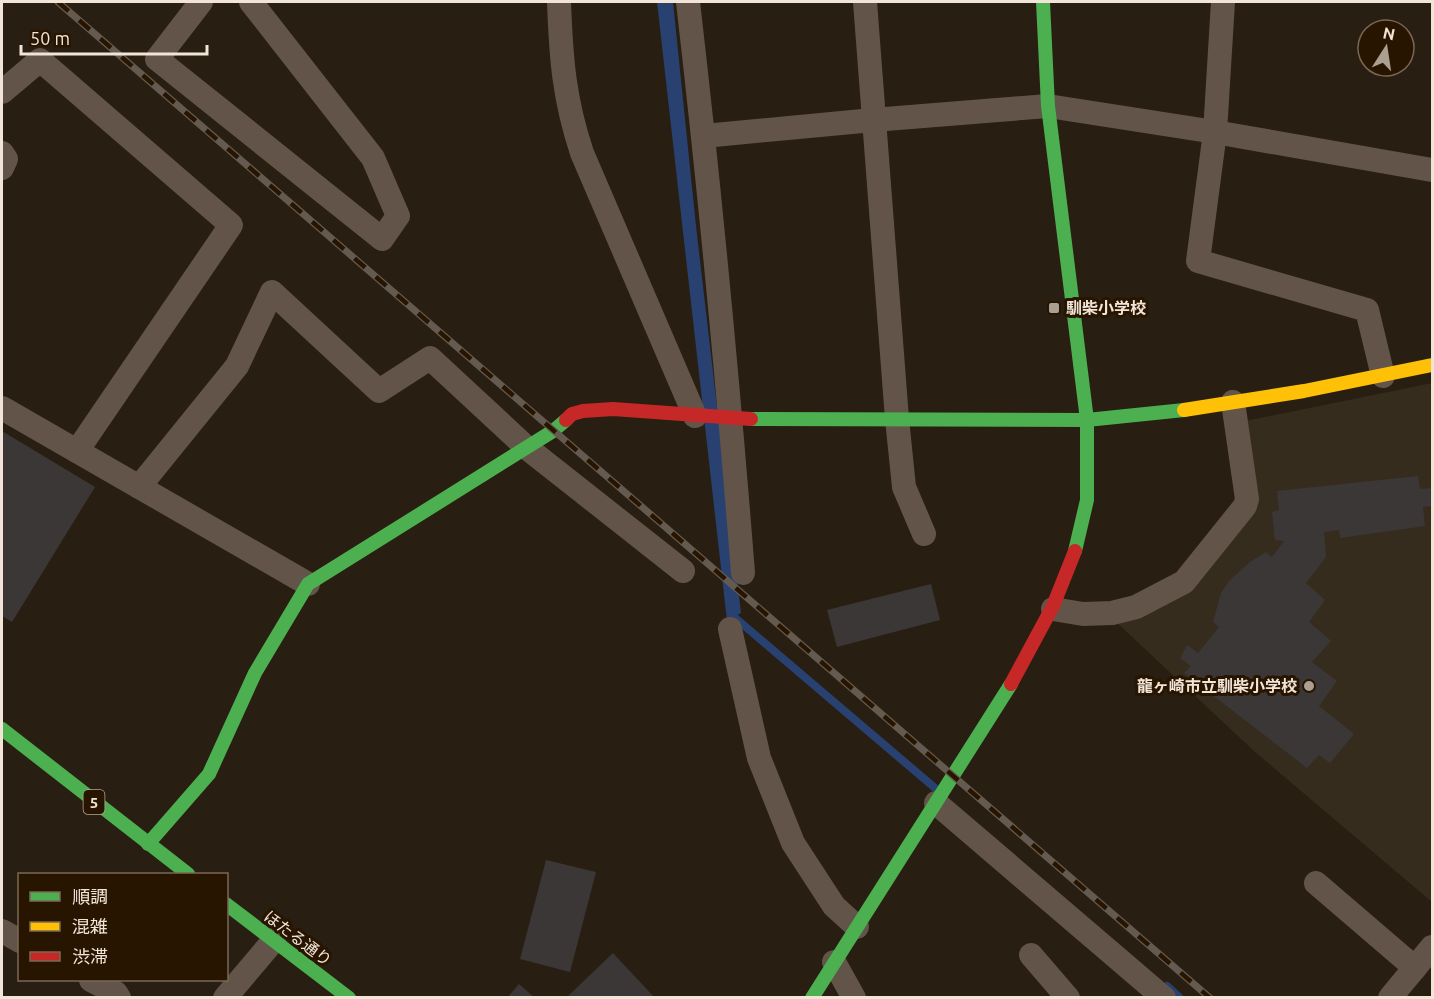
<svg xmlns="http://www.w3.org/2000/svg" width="1434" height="999" viewBox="0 0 1434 999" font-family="Ubuntu,'Noto Sans JP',sans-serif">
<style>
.industrial{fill:#362c1d}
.water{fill:#294171}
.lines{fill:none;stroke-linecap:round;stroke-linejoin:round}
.stream{stroke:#294171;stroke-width:8}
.building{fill:#3b3737}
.street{stroke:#625449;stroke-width:24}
.fast{stroke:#4caf50;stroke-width:14}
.slow{stroke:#ffc107;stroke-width:14}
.jam{stroke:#c62828;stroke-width:14}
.rail-casing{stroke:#645a50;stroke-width:7}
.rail{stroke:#281500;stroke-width:4.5;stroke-dasharray:14;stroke-linecap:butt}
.poi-dot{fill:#ab9f92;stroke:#281500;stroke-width:2}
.labels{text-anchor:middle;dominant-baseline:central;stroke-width:6;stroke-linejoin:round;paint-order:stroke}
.shield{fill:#281500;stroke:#b5a796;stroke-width:1.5}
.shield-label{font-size:15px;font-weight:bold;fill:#f2e5d7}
.poi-label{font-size:16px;font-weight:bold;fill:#f2e5d7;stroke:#281500;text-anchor:start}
.street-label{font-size:16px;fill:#f2e5d7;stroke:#281500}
</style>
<rect width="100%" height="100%" fill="#281e11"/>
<!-- industrial -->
<path class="industrial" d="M1432,383V902L1255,752L1115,621L1174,597L1255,504L1245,421Z"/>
<!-- water -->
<path class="water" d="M657,2H673L696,226L741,613L727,621Z"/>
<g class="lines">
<!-- stream -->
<g class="stream">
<path d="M732,608L733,616L935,788"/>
<path d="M1167,986L1180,998"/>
</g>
</g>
<!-- building -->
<g class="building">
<path d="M2,431L95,487L12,622L2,616Z"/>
<path d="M1418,476L1420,489L1432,488V506L1423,507L1425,526L1340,538L1339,530L1324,532L1326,557L1306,583L1325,600L1309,622L1331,641L1312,662L1337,681L1319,706L1354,734L1330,763L1319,755L1307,768L1184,673L1191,666L1180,658L1187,645L1198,653L1219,627L1213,622L1221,593L1229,581L1250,562L1266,552L1272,557L1284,541L1275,540L1272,512L1279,510L1277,491Z"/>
<path d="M931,584L940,620L837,647L827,610Z"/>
<path d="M546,860L596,872L570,972L520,959Z"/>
<path d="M613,953L655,998H566Z"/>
<path d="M519,984L535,998H507Z"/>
</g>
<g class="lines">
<!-- street -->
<g class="street">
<path d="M201,2L157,59L382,239L398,216L373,158L251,2"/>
<path d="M559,2C561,58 564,99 582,153L695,416"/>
<path d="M688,2C710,192 728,382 743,573"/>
<path d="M865,2L897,419L904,487L924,534"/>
<path d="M1223,2L1215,132L1198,261L1367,310L1383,376"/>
<path d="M2,92L40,60L231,225L77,451"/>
<path d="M704,136L873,120L1048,106L1215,132L1432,170"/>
<path d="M2,153L6,159L2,168"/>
<path d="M2,408L308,584"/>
<path d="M139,487L237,366L272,292L379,391L430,358L527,448L683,571"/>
<path d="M1053,609L1083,614L1112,613L1136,607L1184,582L1245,506L1247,499L1233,402"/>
<path d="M730,629L759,758L793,843L834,906L857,927"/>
<path d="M936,803L1164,998"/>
<path d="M1316,883L1415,968"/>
<path d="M2,931L20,941"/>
<path d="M1031,955L1068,998"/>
<path d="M834,962L854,998"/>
<path d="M91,980L116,993L119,998"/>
<path d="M225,998L274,940"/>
<path d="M1390,998L1432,947"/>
</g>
<!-- fast -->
<g class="fast">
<path d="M1043,2L1048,106L1087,420V500L1075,551"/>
<path d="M751,419L1087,420L1184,410"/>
<path d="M2,729L188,874"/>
<path d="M148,844L209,774L255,673L308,584L553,431L566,420"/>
<path d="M226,904L349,998"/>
<path d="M812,998L1011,684"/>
</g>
<!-- slow -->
<path class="slow" d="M1184,410L1304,391L1432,365"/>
<!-- jam -->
<g class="jam">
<path d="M566,420L572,414L583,411L613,409L751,419"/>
<path d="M1011,684L1053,606L1075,551"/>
</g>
<!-- rail casing -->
<g class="rail-casing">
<path id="rail" d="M58,2L1210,998"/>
</g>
<!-- rail -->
<use href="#rail" class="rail"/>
</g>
<!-- markers -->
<g class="poi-dot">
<rect x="1048" y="302" width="12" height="12" rx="3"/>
<circle cx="1309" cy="686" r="6"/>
</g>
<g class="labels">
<!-- shield labels -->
<rect class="shield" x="83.5" y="790" width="21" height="24" rx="4.5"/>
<g class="shield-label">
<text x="94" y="802">5</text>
</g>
<!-- poi labels -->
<g class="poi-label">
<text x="1066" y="308">馴柴小学校</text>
<text x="1297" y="686" text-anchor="end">龍ヶ崎市立馴柴小学校</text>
</g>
<!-- street labels -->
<g class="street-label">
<text transform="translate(298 938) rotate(37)">ほたる通り</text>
</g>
</g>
<!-- border -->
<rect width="1434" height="999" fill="none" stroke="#f2e5d7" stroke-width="6"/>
<!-- legend -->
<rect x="18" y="873" width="210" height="108" fill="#281500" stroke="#796856" stroke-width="1.5"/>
<rect x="30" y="892" width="30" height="9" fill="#4caf50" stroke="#796856" stroke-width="1.5"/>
<text x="72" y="903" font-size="18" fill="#f2e5d7">順調</text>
<rect x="30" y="922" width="30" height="9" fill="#ffc107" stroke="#796856" stroke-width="1.5"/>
<text x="72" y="933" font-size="18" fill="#f2e5d7">混雑</text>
<rect x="30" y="952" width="30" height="9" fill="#c62828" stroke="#796856" stroke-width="1.5"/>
<text x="72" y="963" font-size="18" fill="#f2e5d7">渋滞</text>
<!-- north arrow -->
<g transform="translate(1386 48) rotate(12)"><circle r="28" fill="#281500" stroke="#796856" stroke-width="1.5"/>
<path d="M0-4.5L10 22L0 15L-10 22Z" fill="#ab9f92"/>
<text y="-9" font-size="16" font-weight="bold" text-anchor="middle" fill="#f2e5d7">N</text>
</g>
<!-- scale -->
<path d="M21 45v9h186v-9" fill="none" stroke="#f2e5d7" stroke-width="3"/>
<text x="30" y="45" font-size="18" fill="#f2e5d7" stroke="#281500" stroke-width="4.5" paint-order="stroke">50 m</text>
</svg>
